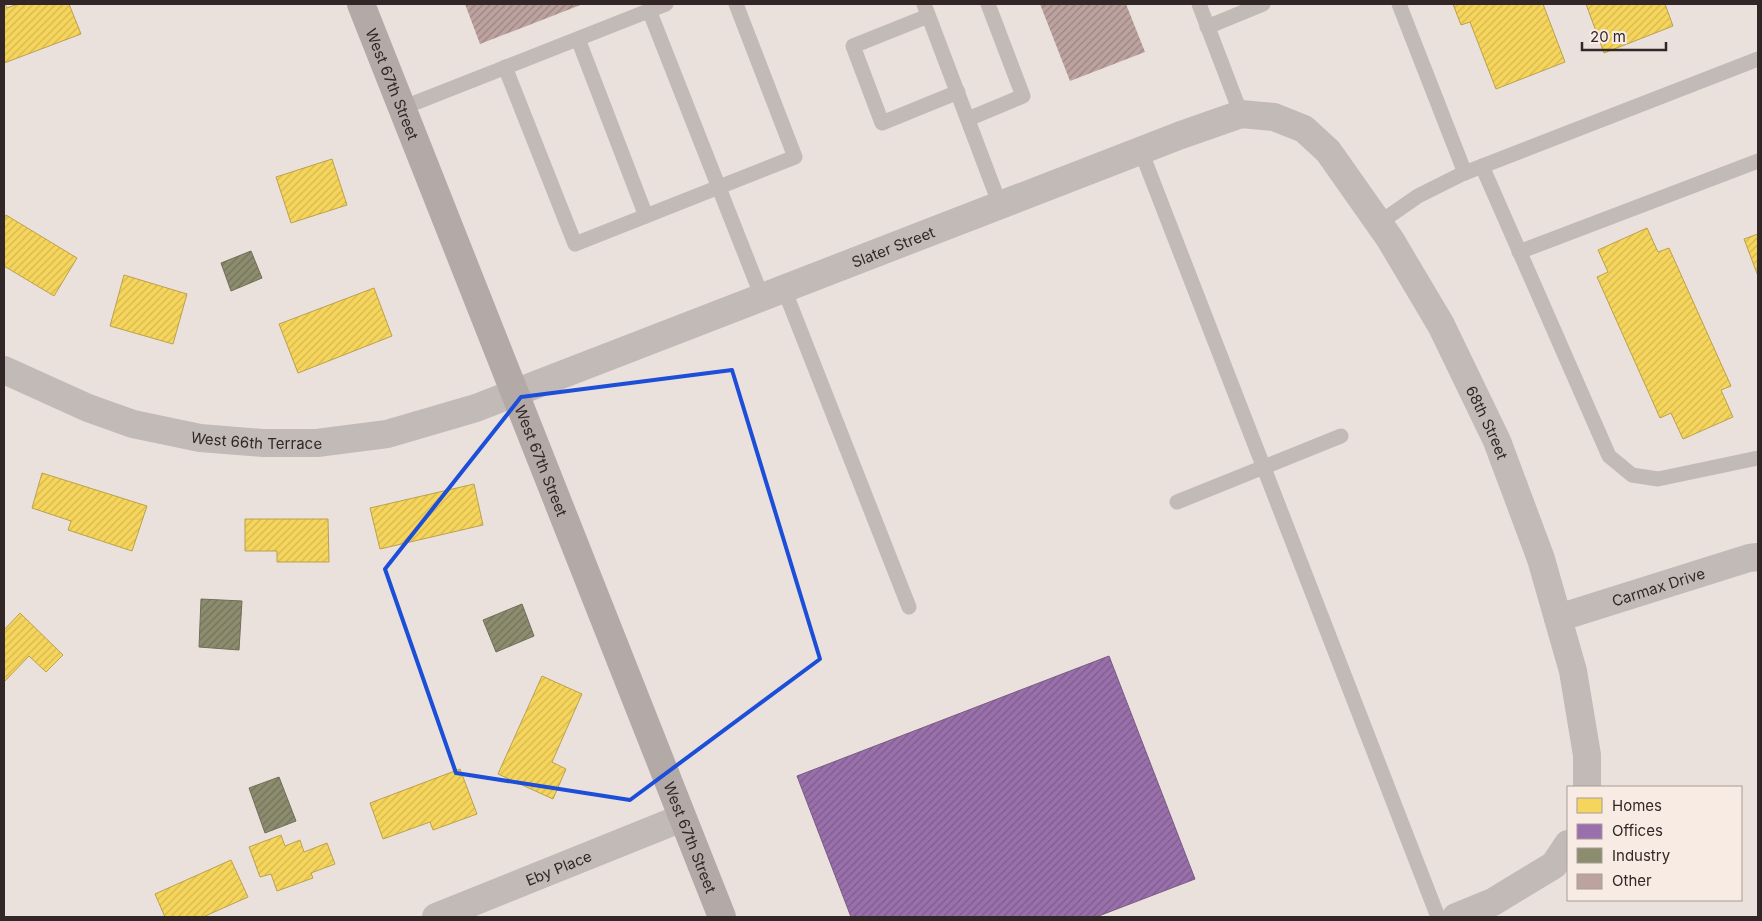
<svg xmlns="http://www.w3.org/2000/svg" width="1762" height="921" viewBox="0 0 1762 921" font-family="Inter,sans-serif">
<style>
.homes{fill:url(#homes-hatch);stroke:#bba14c}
.offices{fill:url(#offices-hatch);stroke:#7a5a83}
.industry{fill:url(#industry-hatch);stroke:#716e58}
.building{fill:url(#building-hatch)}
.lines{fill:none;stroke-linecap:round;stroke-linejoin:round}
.lane{stroke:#c2bab7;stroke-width:15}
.street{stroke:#c2bab7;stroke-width:28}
.secondary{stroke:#b3aaa7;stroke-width:28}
.marked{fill:none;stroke:#1d4ed8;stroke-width:4;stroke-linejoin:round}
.labels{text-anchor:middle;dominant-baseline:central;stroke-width:5;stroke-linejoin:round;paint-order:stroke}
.street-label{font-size:15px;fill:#322726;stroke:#f7ebe3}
</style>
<defs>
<pattern id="homes-hatch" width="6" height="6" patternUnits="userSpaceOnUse" patternTransform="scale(1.25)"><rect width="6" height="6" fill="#f6d55c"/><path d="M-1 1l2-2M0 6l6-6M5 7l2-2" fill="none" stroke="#d3b750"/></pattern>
<pattern id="offices-hatch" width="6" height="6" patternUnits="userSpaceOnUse" patternTransform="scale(1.25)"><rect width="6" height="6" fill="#9970ab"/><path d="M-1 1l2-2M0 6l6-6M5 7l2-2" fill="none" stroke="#7d5c8b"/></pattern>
<pattern id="industry-hatch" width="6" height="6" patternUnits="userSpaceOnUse" patternTransform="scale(1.25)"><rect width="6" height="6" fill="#8c8c6e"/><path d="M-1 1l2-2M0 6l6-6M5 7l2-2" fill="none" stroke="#73725a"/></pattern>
<pattern id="building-hatch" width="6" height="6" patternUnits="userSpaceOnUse" patternTransform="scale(1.25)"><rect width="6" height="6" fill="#bda39f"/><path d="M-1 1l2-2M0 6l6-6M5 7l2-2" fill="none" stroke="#9a8581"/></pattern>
</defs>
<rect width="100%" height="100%" fill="#eae1dd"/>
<!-- homes -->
<g class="homes">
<path d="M4,4H5L7,8L18,4H69L81,34L4,63Z"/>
<path d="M1453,4H1543L1565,62L1496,89L1470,22L1461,25Z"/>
<path d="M1586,4H1665L1673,26L1604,53Z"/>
<path d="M332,159L347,205L291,223L276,177Z"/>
<path d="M6,215L77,258L54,296L4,266V219Z"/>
<path d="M1647,228L1658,252L1669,248L1731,386L1721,390L1733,417L1683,439L1671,413L1660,418L1597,277L1608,272L1598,250Z"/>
<path d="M1758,234V276L1744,239Z"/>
<path d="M124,275L187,294L173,344L110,326Z"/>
<path d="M374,288L392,336L298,373L279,324Z"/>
<path d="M42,473L147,506L132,551L68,530L71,521L32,508Z"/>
<path d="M474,484L483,525L380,549L370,508Z"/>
<path d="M245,519H328L329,562H277V551H245Z"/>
<path d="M20,613L63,655L46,672L29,656L4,682V630Z"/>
<path d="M542,676L582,694L552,762L566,769L553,799L498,774Z"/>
<path d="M460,769L477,814L433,830L430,822L383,839L370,803Z"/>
<path d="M281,835L285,846L300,840L304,852L327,843L335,864L311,873L313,878L277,891L271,874L260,877L249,847Z"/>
<path d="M231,860L248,897L203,917H165L155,894Z"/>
</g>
<!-- offices -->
<path class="offices" d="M1109,656L1195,879L1096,917H851L797,776Z"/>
<!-- industry -->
<g class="industry">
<path d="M251,251L262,278L231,291L221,263Z"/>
<path d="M201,599L242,601L239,650L199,647Z"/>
<path d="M522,604L534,636L496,652L483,620Z"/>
<path d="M279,777L296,821L265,833L249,788Z"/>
</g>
<!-- building -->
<g class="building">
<path d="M465,4H583L480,44Z"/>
<path d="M1040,4H1126L1145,52L1070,81Z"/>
</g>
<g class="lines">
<!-- lane -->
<g class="lane">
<path d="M924,4L1000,205"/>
<path d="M1199,4L1241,114"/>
<path d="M1399,4L1465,173"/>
<path d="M649,10L762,297"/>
<path d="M928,16L853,46L882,123L958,92"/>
<path d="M1207,27L1263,4"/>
<path d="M578,39L646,216"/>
<path d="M505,67L575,244L795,157L736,4"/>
<path d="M402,108L666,4"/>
<path d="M968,119L1023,96L988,4"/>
<path d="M1141,151L1438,917"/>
<path d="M1482,166L1609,456L1632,475L1658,479L1758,458"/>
<path d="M1379,223L1418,196L1462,174L1758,59"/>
<path d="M1519,252L1758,161"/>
<path d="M784,289L909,607"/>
<path d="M1177,502L1341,436"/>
</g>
<!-- street -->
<g class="street">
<path id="s1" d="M4,370L88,408L133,424L200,438L263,443H317L387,434L476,408L1181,135L1241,114L1274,117L1304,129L1328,151L1390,239L1441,325L1497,441L1541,559L1573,671L1587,755V787"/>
<path id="s2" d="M1558,618L1749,558L1758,557"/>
<path id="s3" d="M436,917L682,818"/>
<path d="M1456,917L1493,902L1554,865L1568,844"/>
</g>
<!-- secondary -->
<path class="secondary" id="s4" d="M361,4L722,917"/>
</g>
<!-- marked area -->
<path class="marked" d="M732,370L820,659L630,800L456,773L385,569L521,397Z"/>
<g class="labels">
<!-- street labels -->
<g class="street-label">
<text stroke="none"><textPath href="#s4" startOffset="86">West 67th Street</textPath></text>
<text stroke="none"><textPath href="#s1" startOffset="936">Slater Street</textPath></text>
<text stroke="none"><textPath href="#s1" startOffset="1722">68th Street</textPath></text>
<text stroke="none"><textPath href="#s1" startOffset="265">West 66th Terrace</textPath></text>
<text stroke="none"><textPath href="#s4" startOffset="491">West 67th Street</textPath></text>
<text stroke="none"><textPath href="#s2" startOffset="105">Carmax Drive</textPath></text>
<text stroke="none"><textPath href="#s4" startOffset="896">West 67th Street</textPath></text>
<text stroke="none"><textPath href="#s3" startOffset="132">Eby Place</textPath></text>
</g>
</g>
<!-- border -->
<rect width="1762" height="921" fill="none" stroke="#322726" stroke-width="10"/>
<!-- legend -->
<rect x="1567" y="786" width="175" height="115" fill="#f7ebe3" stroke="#a89d97"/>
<rect x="1577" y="798" width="25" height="15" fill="#f6d55c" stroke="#a89d97"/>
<text x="1612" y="811" font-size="15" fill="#322726">Homes</text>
<rect x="1577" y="824" width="25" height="15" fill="#9970ab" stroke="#a89d97"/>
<text x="1612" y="836" font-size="15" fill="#322726">Offices</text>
<rect x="1577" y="848" width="25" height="15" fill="#8c8c6e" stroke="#a89d97"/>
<text x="1612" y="861" font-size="15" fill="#322726">Industry</text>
<rect x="1577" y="874" width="25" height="15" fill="#bda39f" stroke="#a89d97"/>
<text x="1612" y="886" font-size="15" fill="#322726">Other</text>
<!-- scale -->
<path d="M1582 42v8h84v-8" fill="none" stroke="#322726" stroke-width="2.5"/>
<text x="1590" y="42" font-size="15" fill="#322726" stroke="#f7ebe3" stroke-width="4" paint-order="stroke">20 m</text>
</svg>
